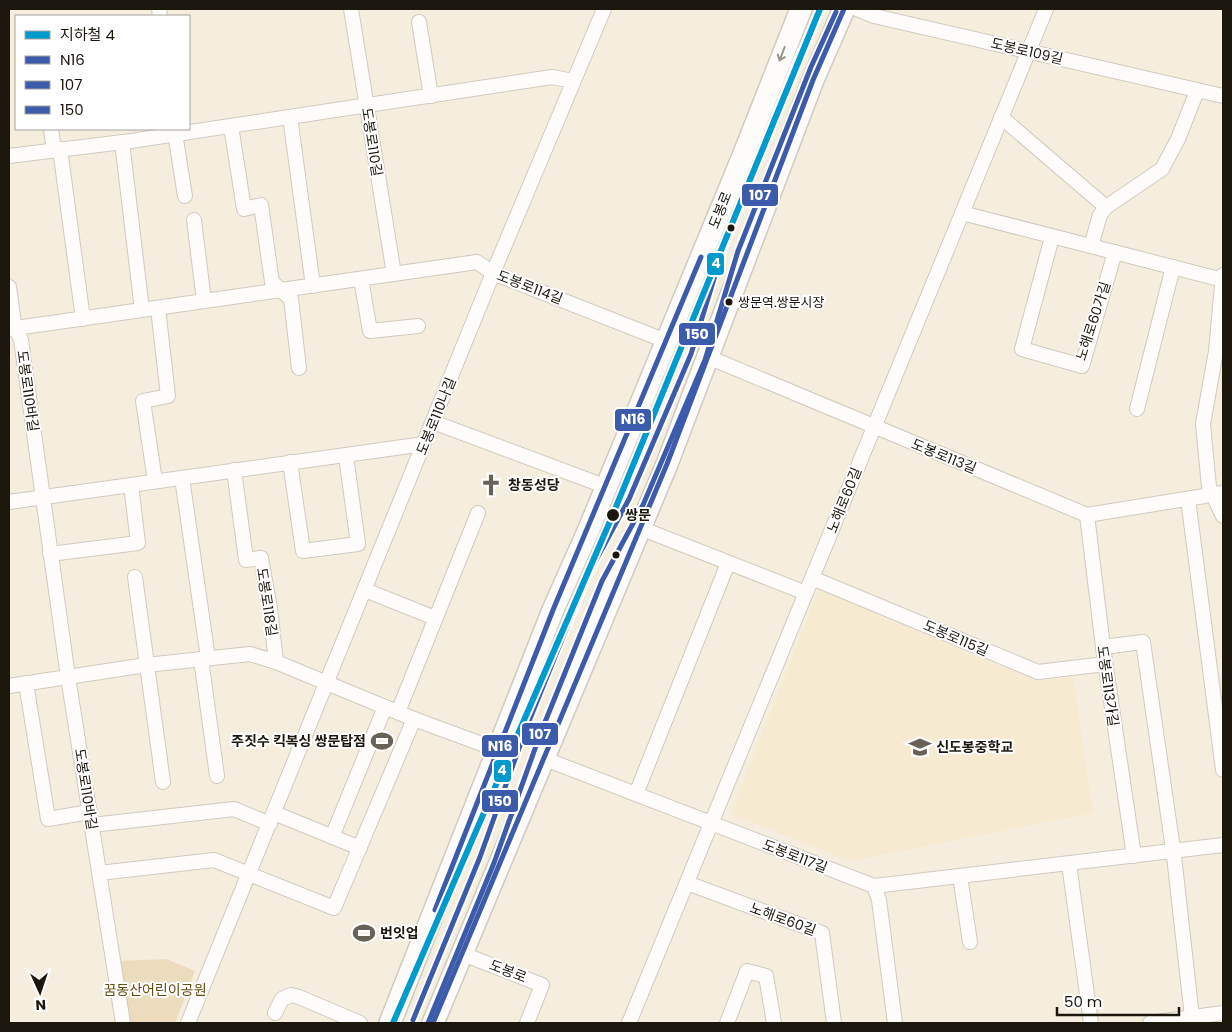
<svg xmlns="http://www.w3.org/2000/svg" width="1232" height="1032" viewBox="0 0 1232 1032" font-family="Poppins,'Noto Sans KR',sans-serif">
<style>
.built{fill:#f6ead0}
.green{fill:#ebdcbd}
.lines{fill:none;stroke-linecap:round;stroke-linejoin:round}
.street-casing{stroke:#d0cabf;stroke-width:16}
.primary-casing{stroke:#d0cabf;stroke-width:24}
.street{stroke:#fefcfa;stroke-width:14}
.primary{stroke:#fefcfa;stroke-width:21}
.bus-1-casing{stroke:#fff;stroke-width:9}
.bus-2-casing{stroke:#fff;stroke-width:9}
.bus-3-casing{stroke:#fff;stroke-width:9}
.bus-1{stroke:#3d5bab;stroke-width:5}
.bus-2{stroke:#3d5bab;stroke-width:5}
.bus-3{stroke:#3d5bab;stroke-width:5}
.metro-1-casing{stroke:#fff;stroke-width:10}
.metro-1{stroke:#009bce;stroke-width:6}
.oneway{stroke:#98958f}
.bus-dot{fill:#1c170d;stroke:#fff;stroke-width:2}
.labels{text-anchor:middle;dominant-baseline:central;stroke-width:4;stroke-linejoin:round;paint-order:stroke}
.bus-label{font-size:13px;fill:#1c170d;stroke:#fff;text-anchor:start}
.street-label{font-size:14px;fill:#1c170d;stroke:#fff}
.poi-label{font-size:14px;font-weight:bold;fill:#1c170d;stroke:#fff;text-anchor:start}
.stop-label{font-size:14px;font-weight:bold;fill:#1c170d;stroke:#fff;text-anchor:start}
.park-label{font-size:14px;fill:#654e14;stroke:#fff}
.line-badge{stroke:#fff;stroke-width:2}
.badge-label{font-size:14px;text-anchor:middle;font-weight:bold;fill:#fff}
</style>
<rect width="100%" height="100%" fill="#f5eedf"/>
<!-- built -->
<path class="built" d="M819,590L1035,681L1073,677L1093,813L851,861L730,814Z"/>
<!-- green -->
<path class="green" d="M166,959L195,971L175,1023H129L118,961Z"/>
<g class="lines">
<!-- street casing -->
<g class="street-casing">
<g id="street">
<path d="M159,9L160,16"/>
<path d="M351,9L394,274"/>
<path d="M857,9L874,16L1223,96"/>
<path d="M419,22L431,96"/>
<path d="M290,117L313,286"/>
<path d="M1001,117L1106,207"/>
<path d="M231,126L244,209L261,205L272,282L291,299L299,368"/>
<path d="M51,129L54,150"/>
<path d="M175,133L185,196"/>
<path d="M122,142L142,310"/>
<path d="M60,149L83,319"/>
<path d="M9,156L131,141L552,77L573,81"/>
<path d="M962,213L1223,280"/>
<path d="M194,220L204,301"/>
<path d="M1052,237L1022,349L1082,366L1115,252"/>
<path d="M1091,246L1100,215L1106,207L1162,169L1178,139L1197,91"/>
<path d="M1223,275L1216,351L1203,424L1209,487L1223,516"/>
<path d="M361,279L370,331L418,326"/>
<path d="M9,287L14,323L21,340L68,677L123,1023"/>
<path d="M9,329L477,262L493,273L666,341"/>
<path d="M708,357L1087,515L1223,493"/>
<path d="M1137,409L1173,267"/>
<path d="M433,422L607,487"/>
<path d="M290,462L303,551L358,544L346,456"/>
<path d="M234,470L246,560L261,558L270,608L276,662"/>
<path d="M182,478L208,658"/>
<path d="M155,481L143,401L168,396L158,308"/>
<path d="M1188,499L1223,770"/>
<path d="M9,502L424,444"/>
<path d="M1087,515L1103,647L1134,856"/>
<path d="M640,528L806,593"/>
<path d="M50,554L138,543L131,485"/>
<path d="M135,577L163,782"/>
<path d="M812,578L1038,672L1105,664"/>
<path d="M365,590L435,618"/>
<path d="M1103,647L1143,642L1174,856L1192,1017"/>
<path d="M201,659L217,776"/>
<path d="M26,683L48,819L90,812"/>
<path d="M9,686L146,665L250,654L276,662L414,719L498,750"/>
<path d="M398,712L478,513"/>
<path d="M545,759L874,886L1223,845"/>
<path d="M636,794L728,563"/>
<path d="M274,813L360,848"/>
<path d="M92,825L234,809L270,824"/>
<path d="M332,837L385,707"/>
<path d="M1069,864L1091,1023"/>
<path d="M99,873L214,860L334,908L414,719"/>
<path d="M960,876L970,942"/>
<path d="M687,883L822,933L834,1023"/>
<path d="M874,886L879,900L895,1023"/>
<path d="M463,954L542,985L527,1023"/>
<path d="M275,1013L282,999L291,995L299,997L360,1023"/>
<path d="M188,1023L493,273L604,9"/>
<path d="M629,1023L1046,9"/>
<path d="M727,1023L747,971L766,976L774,1023"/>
<path d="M1150,1023L1223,1013"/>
</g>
</g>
<!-- primary casing -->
<g class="primary-casing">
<g id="primary">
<path d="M390,1023L553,610L589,529L743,156L801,9"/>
<path d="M433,1023L667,464L813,80L844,9"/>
</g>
</g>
<!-- street -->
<use href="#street" class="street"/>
<!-- primary -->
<use href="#primary" class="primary"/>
<!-- bus-1 casing -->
<g class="bus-1-casing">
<g id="bus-1">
<path d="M435,910L553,610L701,257"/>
<path d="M433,1023L667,464L813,80L844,9"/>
</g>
</g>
<!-- bus-2 casing -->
<g class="bus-2-casing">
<path id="bus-2" d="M428,1023L494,863L541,732L602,581L643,505L705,360L738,251L811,67L836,12"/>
</g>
<!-- bus-3 casing -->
<g class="bus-3-casing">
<path id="bus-3" d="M413,1020L480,857L527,726L588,575L629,499L691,354L724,246L797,61L821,9"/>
</g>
<!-- bus-1 -->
<use href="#bus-1" class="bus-1"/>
<!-- bus-2 -->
<use href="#bus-2" class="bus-2"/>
<!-- bus-3 -->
<use href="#bus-3" class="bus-3"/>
<!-- metro-1 casing -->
<g class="metro-1-casing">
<path id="metro-1" d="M393,1023L611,519L820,9"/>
</g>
<!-- metro-1 -->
<use href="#metro-1" class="metro-1"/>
</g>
<!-- one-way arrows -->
<defs><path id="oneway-shaft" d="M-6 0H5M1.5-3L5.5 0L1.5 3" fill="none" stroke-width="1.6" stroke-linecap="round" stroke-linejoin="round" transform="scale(1.25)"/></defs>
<use class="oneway" href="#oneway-shaft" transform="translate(782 54) rotate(111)"/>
<!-- icons -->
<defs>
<g id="church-bare" transform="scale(1.725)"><path d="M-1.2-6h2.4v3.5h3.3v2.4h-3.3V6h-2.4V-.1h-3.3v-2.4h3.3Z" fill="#686256" stroke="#fff" stroke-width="2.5" paint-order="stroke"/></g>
<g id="stadium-bare" transform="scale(1.725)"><path d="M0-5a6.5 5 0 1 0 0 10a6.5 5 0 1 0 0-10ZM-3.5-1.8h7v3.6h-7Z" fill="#686256" stroke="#fff" stroke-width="2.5" paint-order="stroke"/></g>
<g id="school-bare" transform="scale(1.725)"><path d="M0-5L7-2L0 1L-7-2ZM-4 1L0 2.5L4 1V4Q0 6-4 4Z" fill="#686256" stroke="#fff" stroke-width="2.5" paint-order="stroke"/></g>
</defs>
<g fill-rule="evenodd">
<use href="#church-bare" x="491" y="485"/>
<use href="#stadium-bare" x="382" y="741"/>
<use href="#school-bare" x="920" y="747"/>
<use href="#stadium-bare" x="364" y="933"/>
</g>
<!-- markers -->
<g class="bus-dot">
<circle cx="731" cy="228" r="4.5"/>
<circle cx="729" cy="302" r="4.5"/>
<circle cx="613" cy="515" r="7"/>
<circle cx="616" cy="555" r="4.5"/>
</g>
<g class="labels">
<!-- bus labels -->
<g class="bus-label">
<text x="738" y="302">쌍문역.쌍문시장</text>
</g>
<!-- street labels -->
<g class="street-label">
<text transform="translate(1027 51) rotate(13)">도봉로109길</text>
<text transform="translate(372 142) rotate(81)">도봉로110길</text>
<text transform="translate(720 210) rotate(-68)">도봉로</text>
<text transform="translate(530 287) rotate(21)">도봉로114길</text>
<text transform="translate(1093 321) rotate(-72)">노해로60가길</text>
<text transform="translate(28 391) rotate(82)">도봉로110바길</text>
<text transform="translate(436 416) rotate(-68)">도봉로110나길</text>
<text transform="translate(944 456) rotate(22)">도봉로113길</text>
<text transform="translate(844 500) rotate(-68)">노해로60길</text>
<text transform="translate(267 602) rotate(81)">도봉로118길</text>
<text transform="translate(956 638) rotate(23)">도봉로115길</text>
<text transform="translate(1108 686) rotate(82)">도봉로113가길</text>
<text transform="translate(86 789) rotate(81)">도봉로110바길</text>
<text transform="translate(795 856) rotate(21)">도봉로117길</text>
<text transform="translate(783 919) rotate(20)">노해로60길</text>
<text transform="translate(508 971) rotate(21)">도봉로</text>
</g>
<!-- poi labels -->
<g class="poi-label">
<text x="508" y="485">창동성당</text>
<text x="366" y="741" text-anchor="end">주짓수 킥복싱 쌍문탑점</text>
<text x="936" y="747">신도봉중학교</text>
<text x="380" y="933">번잇업</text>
</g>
<!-- stop labels -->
<g class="stop-label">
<text x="625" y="515">쌍문</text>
</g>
<!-- park labels -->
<g class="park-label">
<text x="155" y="990">꿈동산어린이공원</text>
</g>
</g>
<g class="line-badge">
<rect x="741" y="183" width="38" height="24" rx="5" fill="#3d5bab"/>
<rect x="706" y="252" width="19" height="24" rx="5" fill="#009bce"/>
<rect x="678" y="322" width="38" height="24" rx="5" fill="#3d5bab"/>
<rect x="614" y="408" width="38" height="24" rx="5" fill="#3d5bab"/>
<rect x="521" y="722" width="38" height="24" rx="5" fill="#3d5bab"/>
<rect x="481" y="734" width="38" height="24" rx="5" fill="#3d5bab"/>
<rect x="493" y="759" width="19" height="24" rx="5" fill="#009bce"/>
<rect x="481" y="789" width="38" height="24" rx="5" fill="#3d5bab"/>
</g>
<g class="badge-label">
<text x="760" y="200">107</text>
<text x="716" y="268">4</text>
<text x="697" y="339">150</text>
<text x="633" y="424">N16</text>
<text x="540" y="739">107</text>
<text x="500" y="751">N16</text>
<text x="502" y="775">4</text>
<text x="500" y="806">150</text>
</g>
<!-- border -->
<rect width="1232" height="1032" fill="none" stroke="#1c170d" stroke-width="20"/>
<!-- legend -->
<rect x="15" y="15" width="175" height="115" fill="#ffffff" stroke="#a4a29e"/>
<rect x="25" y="31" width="25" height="8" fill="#009bce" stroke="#a4a29e"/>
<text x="60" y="40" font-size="15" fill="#1c170d">지하철 4</text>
<rect x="25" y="56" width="25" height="8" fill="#3d5bab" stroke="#a4a29e"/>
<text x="60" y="65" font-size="15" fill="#1c170d">N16</text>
<rect x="25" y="81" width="25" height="8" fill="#3d5bab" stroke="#a4a29e"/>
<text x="60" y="90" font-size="15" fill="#1c170d">107</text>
<rect x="25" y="106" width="25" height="8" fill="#3d5bab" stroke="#a4a29e"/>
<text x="60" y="115" font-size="15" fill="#1c170d">150</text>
<!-- north arrow -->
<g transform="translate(40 992) rotate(177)" stroke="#ffffff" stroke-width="4" paint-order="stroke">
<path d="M0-4L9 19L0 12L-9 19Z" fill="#1c170d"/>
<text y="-8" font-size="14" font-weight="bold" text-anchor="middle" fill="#1c170d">N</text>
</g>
<!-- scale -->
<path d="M1057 1007v8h122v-8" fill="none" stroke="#1c170d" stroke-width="2.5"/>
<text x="1064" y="1007" font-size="15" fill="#1c170d" stroke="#ffffff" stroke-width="4" paint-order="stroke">50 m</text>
</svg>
